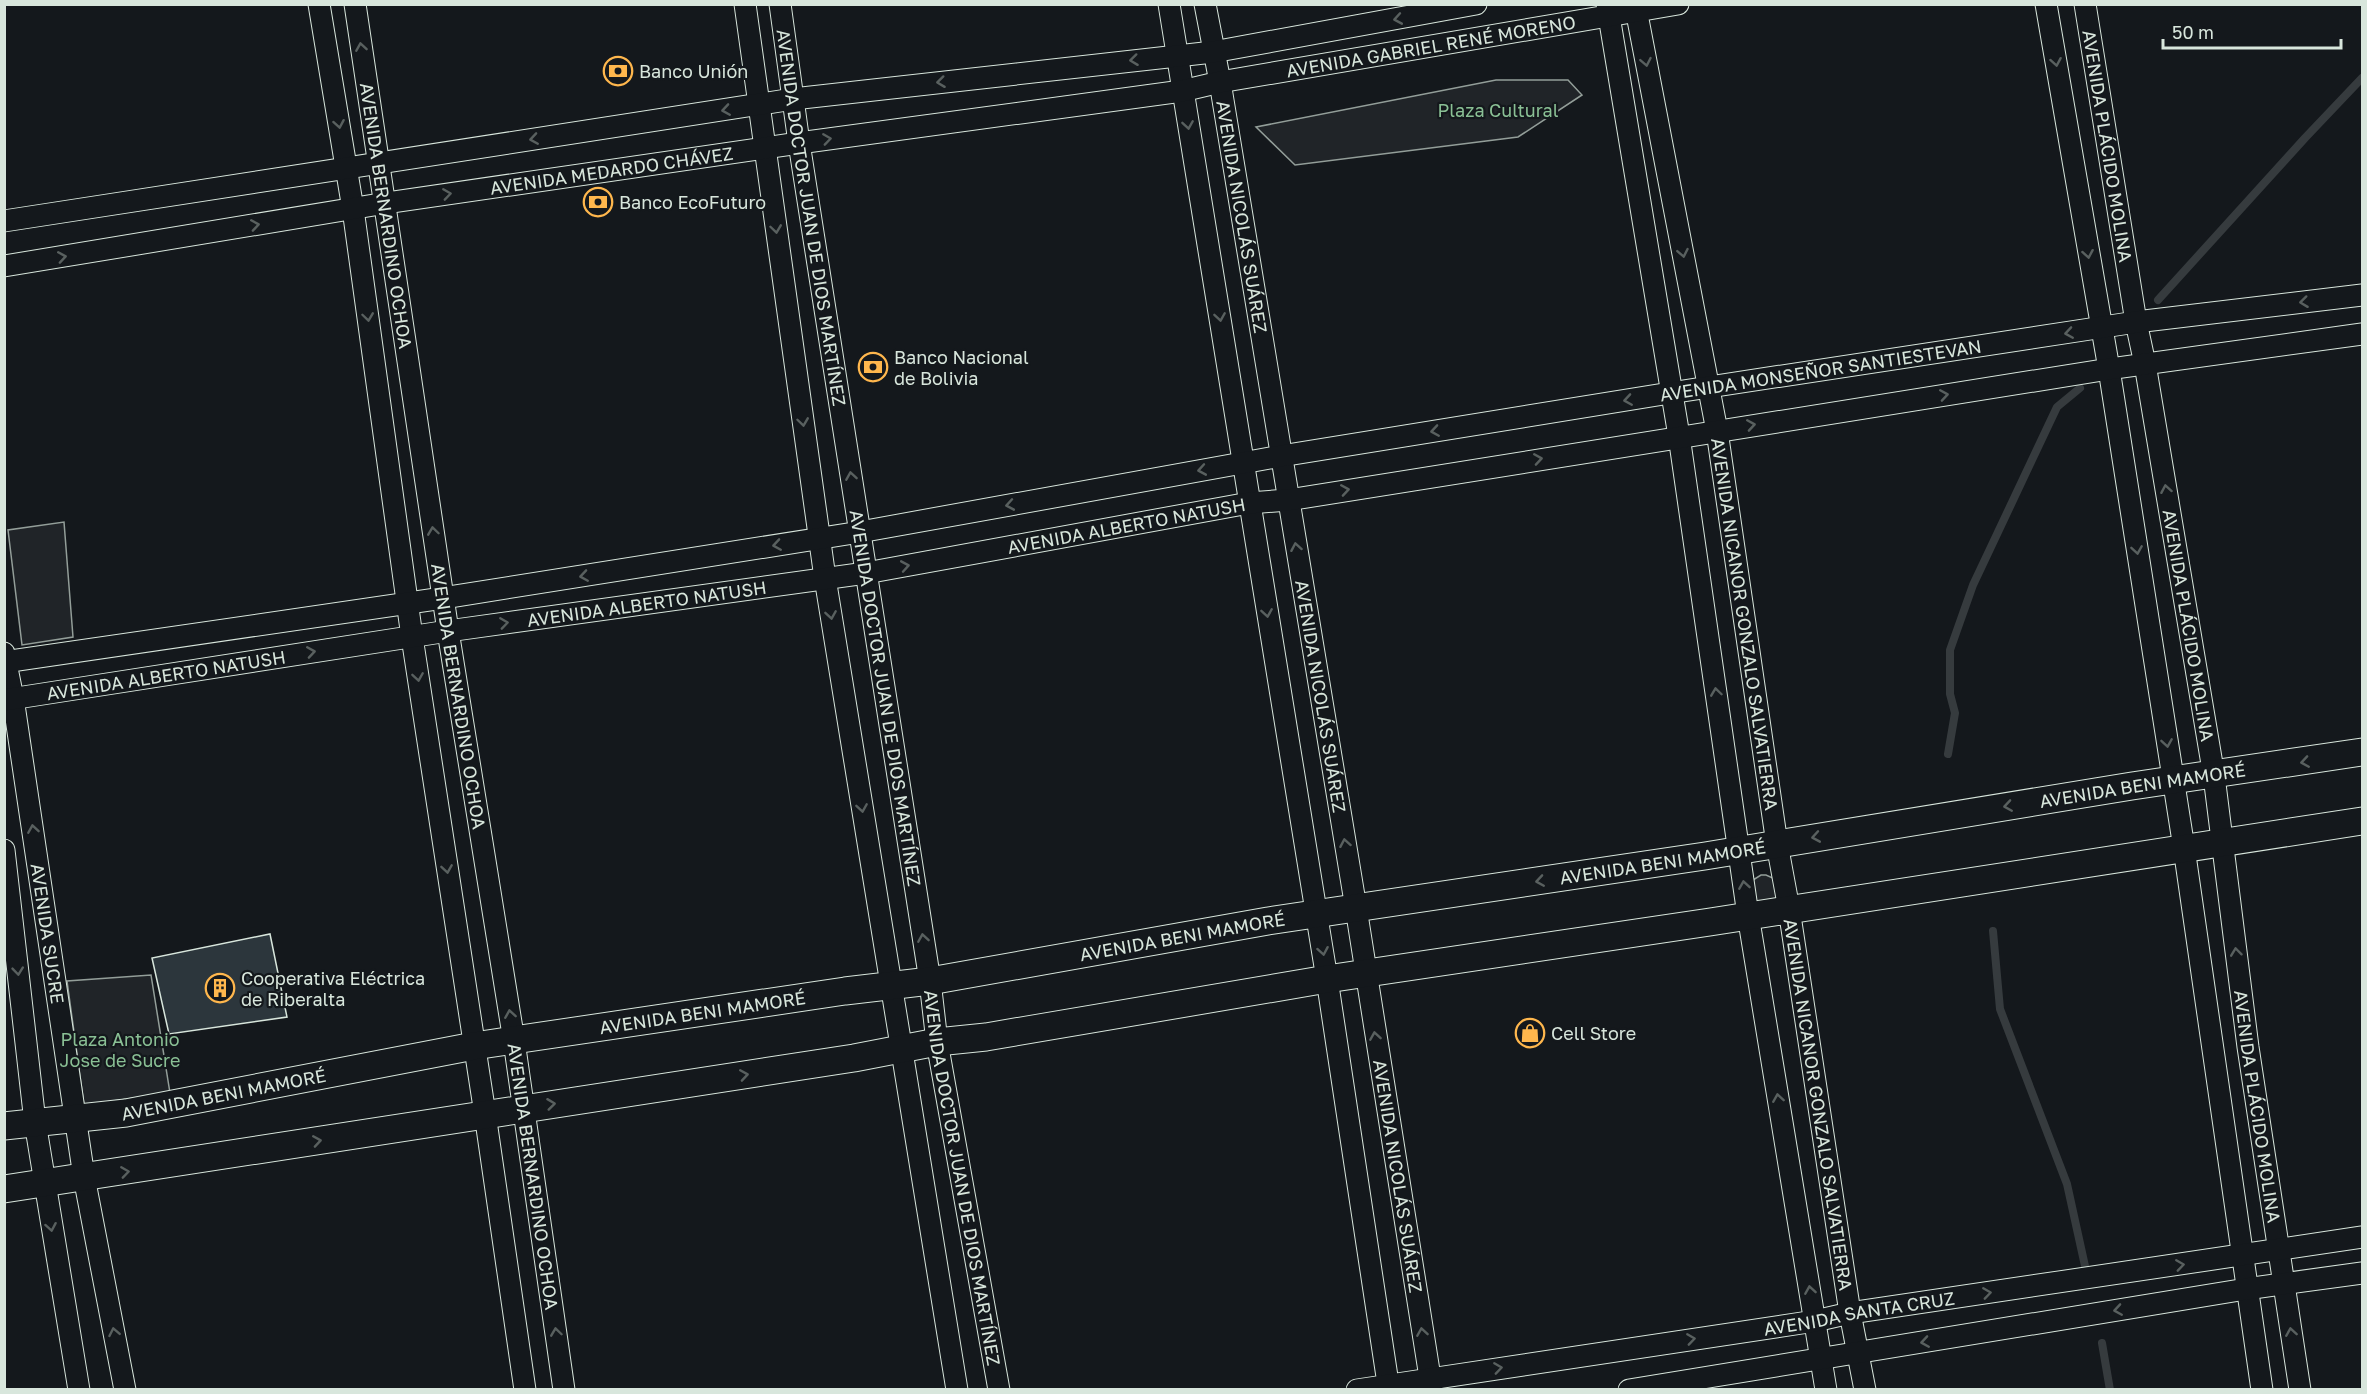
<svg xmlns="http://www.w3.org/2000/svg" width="2367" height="1394" viewBox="0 0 2367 1394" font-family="'Golos Text',sans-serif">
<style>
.green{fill:#202428;stroke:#939e99;stroke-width:1.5}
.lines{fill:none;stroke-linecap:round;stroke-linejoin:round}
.stream{stroke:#363b3e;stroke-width:8}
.building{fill:#2c363c;stroke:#d8e6dc;stroke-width:1.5}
.minor-casing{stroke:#d8e6dc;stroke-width:23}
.tertiary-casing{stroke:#d8e6dc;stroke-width:29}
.minor{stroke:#14181c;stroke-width:21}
.tertiary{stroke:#14181c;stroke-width:27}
.oneway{stroke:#59605f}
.labels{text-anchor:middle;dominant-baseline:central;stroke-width:4.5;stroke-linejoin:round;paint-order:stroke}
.street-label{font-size:18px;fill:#d8e6dc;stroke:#14181c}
.poi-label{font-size:18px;fill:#d8e6dc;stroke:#14181c;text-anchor:start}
.park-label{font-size:18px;fill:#8ac095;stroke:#14181c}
</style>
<rect width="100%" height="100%" fill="#14181c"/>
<!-- green -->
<g class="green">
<path d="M1496,80H1568L1582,95L1518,137L1295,165L1256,127Z"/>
<path d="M64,522L73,637L22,645L8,530Z"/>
<path d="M1761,875H1766L1775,879L1778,896L1775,900L1757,902L1753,899V880Z"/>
<path d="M151,975L170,1093L84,1105L67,981Z"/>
</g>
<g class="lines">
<!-- stream -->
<g class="stream">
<path d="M2158,300L2305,138L2362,78"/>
<path d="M1948,754L1955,713L1950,694V650L1973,585L2057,407L2080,388"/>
<path d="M1993,931L2000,1009L2067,1184L2085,1266"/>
<path d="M2102,1343L2110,1390"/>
</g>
</g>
<!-- building -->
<path class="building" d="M270,934L287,1017L169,1034L152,958Z"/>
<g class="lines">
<!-- minor casing -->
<g class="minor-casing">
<g id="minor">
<path d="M319,4L353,209L412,637L485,1114L525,1390"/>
<path id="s1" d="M355,4L448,631L514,1041L564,1390"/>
<path d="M745,4L825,578L957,1390"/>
<path id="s2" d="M780,4L799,143L930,981L937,1042L999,1390"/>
<path d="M1169,4L1327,979L1389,1390"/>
<path id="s3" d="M1205,4L1220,82L1356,908L1432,1390"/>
<path d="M1607,4L1679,436L1748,915L1826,1390"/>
<path id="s4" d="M1635,4L1717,431L1777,844L1789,909L1850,1313L1865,1390"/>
<path d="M2046,4L2109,369L2184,848L2262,1390"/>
<path id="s5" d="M2085,4L2136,322L2145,364L2214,776L2248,1047L2300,1390"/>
<path d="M4,221L793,99L1213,52L1476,4"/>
<path id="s6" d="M4,266L386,203L799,143L1182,91L1220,82L1678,4"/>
<path id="s7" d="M4,653L13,698L84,1177L125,1390"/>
<path id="s8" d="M4,662L443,598L860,532L1281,456L1670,393L2136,322L2362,295"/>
<path id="s9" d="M4,700L448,631L866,573L1249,503L1288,500L2109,369L2362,334"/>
<path d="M4,850L35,1122L79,1390"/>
<path id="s10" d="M1357,1390L1815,1321L1850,1313L2362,1237"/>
<path d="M1629,1390L2246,1289L2362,1273"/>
</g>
</g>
<!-- tertiary casing -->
<g class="tertiary-casing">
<g id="tertiary">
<path id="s11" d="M4,1126L126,1113L474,1046L845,991L930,981L1268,921L1705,856L2132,786L2362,752"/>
<path d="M4,1189L854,1058L937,1042L986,1037L1327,979L1710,922L2362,821"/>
</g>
</g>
<!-- minor -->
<use href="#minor" class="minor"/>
<!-- tertiary -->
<use href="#tertiary" class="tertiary"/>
</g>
<!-- one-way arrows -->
<defs><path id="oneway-chevron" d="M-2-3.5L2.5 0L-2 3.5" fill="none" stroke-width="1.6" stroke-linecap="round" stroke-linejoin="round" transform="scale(1.5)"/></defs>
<g class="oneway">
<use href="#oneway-chevron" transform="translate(1398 19) rotate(170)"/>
<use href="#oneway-chevron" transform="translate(361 47) rotate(-99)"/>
<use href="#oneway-chevron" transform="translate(1134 60) rotate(173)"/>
<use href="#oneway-chevron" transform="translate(1646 62) rotate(79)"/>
<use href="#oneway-chevron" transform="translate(2056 62) rotate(80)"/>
<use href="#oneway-chevron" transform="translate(941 82) rotate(173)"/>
<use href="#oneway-chevron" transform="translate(726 110) rotate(171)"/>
<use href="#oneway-chevron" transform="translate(339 124) rotate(80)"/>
<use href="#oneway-chevron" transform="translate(1188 125) rotate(81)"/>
<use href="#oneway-chevron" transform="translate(534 139) rotate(171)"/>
<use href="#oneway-chevron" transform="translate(827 139) rotate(-8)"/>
<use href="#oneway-chevron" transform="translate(447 194) rotate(-8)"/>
<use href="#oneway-chevron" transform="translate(255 225) rotate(-9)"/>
<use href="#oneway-chevron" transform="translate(776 229) rotate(82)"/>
<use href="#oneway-chevron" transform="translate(1683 253) rotate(79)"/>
<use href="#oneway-chevron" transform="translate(2088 254) rotate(80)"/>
<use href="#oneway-chevron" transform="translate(62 257) rotate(-9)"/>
<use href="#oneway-chevron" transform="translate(2304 302) rotate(173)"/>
<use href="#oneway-chevron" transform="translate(368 317) rotate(82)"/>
<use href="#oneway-chevron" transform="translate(1220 317) rotate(81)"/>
<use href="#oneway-chevron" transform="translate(2069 333) rotate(171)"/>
<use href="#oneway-chevron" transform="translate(1944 395) rotate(-9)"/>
<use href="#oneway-chevron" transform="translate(1628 400) rotate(171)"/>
<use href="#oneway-chevron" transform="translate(803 422) rotate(82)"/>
<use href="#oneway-chevron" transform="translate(1751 425) rotate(-9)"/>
<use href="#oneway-chevron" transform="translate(1435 431) rotate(171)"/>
<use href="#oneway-chevron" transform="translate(1538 459) rotate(-9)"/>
<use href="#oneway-chevron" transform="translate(1202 470) rotate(170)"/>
<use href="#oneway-chevron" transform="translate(851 476) rotate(-99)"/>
<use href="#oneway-chevron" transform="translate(2166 489) rotate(-100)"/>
<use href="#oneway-chevron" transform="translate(1345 490) rotate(-9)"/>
<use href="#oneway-chevron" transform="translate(1010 505) rotate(170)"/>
<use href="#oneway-chevron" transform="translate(433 531) rotate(-98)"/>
<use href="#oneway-chevron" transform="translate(777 545) rotate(171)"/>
<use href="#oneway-chevron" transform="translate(1296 547) rotate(-100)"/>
<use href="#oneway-chevron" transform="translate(2137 550) rotate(81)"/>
<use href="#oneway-chevron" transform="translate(905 566) rotate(-10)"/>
<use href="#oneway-chevron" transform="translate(584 576) rotate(171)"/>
<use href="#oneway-chevron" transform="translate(1267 613) rotate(81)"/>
<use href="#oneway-chevron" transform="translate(831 615) rotate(81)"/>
<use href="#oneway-chevron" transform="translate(504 623) rotate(-8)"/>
<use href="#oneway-chevron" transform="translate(311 652) rotate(-9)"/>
<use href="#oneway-chevron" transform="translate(418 677) rotate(81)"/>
<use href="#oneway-chevron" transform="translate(1716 692) rotate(-98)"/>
<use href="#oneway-chevron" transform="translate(2167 743) rotate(81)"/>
<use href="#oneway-chevron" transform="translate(2305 762) rotate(171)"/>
<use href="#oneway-chevron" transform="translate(2008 806) rotate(171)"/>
<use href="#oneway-chevron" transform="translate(862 808) rotate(81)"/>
<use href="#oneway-chevron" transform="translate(33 829) rotate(-99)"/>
<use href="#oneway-chevron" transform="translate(1816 837) rotate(170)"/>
<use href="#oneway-chevron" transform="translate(1345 843) rotate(-100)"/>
<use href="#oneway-chevron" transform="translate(447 869) rotate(81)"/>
<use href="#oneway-chevron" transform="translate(1540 881) rotate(171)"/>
<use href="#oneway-chevron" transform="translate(1744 885) rotate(-99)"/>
<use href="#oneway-chevron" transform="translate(923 938) rotate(-99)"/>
<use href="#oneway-chevron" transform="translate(1323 951) rotate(80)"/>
<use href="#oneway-chevron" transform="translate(2236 952) rotate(-97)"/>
<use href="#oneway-chevron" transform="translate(18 971) rotate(84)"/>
<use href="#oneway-chevron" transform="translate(510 1014) rotate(-99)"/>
<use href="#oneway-chevron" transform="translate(1375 1036) rotate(-99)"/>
<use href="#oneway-chevron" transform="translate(744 1075) rotate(-9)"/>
<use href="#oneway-chevron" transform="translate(1778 1098) rotate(-99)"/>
<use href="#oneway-chevron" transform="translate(551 1104) rotate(-7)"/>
<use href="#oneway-chevron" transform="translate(317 1141) rotate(-9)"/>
<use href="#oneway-chevron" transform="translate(125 1172) rotate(-8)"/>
<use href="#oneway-chevron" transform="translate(51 1227) rotate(80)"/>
<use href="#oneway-chevron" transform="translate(2180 1265) rotate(-8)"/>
<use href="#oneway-chevron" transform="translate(1810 1290) rotate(-99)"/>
<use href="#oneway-chevron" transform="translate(1987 1293) rotate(-8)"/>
<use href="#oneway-chevron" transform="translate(2118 1310) rotate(171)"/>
<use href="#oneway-chevron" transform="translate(114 1332) rotate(-101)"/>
<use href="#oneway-chevron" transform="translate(556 1332) rotate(-98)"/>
<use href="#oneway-chevron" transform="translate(1422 1332) rotate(-99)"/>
<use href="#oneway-chevron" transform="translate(2291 1332) rotate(-99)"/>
<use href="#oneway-chevron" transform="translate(1691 1339) rotate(-8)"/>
<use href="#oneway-chevron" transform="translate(1925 1342) rotate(171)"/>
<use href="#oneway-chevron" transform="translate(1498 1368) rotate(-8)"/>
</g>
<!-- icons -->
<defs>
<g id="bank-ring" transform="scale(1.5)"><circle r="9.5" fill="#14181c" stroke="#ffb74d" stroke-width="1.5"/><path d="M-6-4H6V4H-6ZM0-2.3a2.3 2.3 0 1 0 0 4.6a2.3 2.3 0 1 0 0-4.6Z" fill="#ffb74d"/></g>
<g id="building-ring" transform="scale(1.5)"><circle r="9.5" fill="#14181c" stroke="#ffb74d" stroke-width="1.5"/><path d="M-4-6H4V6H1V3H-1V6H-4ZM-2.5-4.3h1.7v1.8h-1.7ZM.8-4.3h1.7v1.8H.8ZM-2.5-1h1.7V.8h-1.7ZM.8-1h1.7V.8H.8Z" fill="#ffb74d"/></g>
<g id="shop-ring" transform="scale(1.5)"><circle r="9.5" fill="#14181c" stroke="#ffb74d" stroke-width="1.5"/><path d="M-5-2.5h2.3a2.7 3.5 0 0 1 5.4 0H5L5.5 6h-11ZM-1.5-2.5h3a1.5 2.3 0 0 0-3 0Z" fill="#ffb74d"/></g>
</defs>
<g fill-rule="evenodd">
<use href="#bank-ring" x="618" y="71"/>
<use href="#bank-ring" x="598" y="202"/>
<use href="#bank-ring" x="873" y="367"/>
<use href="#building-ring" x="220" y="988"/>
<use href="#shop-ring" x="1530" y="1033"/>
</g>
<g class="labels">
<!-- street labels -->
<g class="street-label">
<text stroke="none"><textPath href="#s6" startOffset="1444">AVENIDA GABRIEL RENÉ MORENO</textPath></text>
<text stroke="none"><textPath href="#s5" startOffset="144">AVENIDA PLÁCIDO MOLINA</textPath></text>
<text stroke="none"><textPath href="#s6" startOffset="615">AVENIDA MEDARDO CHÁVEZ</textPath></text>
<text stroke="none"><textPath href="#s1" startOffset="214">AVENIDA BERNARDINO OCHOA</textPath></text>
<text stroke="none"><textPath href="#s2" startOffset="216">AVENIDA DOCTOR JUAN DE DIOS MARTÍNEZ</textPath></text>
<text stroke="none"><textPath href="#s3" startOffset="216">AVENIDA NICOLÁS SUÁREZ</textPath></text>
<text stroke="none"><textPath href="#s8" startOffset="1840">AVENIDA MONSEÑOR SANTIESTEVAN</textPath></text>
<text stroke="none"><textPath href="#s9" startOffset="1136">AVENIDA ALBERTO NATUSH</textPath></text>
<text stroke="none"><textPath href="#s9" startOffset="650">AVENIDA ALBERTO NATUSH</textPath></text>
<text stroke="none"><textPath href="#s4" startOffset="630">AVENIDA NICANOR GONZALO SALVATIERRA</textPath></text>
<text stroke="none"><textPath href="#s5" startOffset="630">AVENIDA PLÁCIDO MOLINA</textPath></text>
<text stroke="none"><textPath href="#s9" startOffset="164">AVENIDA ALBERTO NATUSH</textPath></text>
<text stroke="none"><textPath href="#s1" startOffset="700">AVENIDA BERNARDINO OCHOA</textPath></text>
<text stroke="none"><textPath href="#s3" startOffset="702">AVENIDA NICOLÁS SUÁREZ</textPath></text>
<text stroke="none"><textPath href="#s2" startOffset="702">AVENIDA DOCTOR JUAN DE DIOS MARTÍNEZ</textPath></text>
<text stroke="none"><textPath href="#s11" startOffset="2166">AVENIDA BENI MAMORÉ</textPath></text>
<text stroke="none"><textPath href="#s11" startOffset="1680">AVENIDA BENI MAMORÉ</textPath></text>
<text stroke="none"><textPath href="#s7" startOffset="284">AVENIDA SUCRE</textPath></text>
<text stroke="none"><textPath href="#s11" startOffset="1194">AVENIDA BENI MAMORÉ</textPath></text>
<text stroke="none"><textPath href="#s11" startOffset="708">AVENIDA BENI MAMORÉ</textPath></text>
<text stroke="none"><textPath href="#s11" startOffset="222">AVENIDA BENI MAMORÉ</textPath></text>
<text stroke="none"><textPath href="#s4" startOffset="1116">AVENIDA NICANOR GONZALO SALVATIERRA</textPath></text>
<text stroke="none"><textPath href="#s5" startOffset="1116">AVENIDA PLÁCIDO MOLINA</textPath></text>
<text stroke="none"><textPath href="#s1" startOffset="1186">AVENIDA BERNARDINO OCHOA</textPath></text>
<text stroke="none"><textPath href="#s2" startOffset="1188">AVENIDA DOCTOR JUAN DE DIOS MARTÍNEZ</textPath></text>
<text stroke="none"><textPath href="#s3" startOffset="1188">AVENIDA NICOLÁS SUÁREZ</textPath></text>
<text stroke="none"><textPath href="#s10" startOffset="508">AVENIDA SANTA CRUZ</textPath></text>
</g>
<!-- poi labels -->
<g class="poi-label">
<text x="639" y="71">Banco Unión</text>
<text x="619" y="202">Banco EcoFuturo</text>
<text x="894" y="357">Banco Nacional<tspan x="894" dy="21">de Bolivia</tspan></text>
<text x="241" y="978">Cooperativa Eléctrica<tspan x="241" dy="21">de Riberalta</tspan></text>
<text x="1551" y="1033">Cell Store</text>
</g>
<!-- park labels -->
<g class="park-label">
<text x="1498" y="110">Plaza Cultural</text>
<text x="120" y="1039">Plaza Antonio<tspan x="120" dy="21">Jose de Sucre</tspan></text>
</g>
</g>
<!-- border -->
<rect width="2367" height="1394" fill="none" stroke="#d8e6dc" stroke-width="12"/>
<!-- scale -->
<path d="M2163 39v9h178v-9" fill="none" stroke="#d8e6dc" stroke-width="3"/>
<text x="2172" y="39" font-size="18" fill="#d8e6dc" stroke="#14181c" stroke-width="4.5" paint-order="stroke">50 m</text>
</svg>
